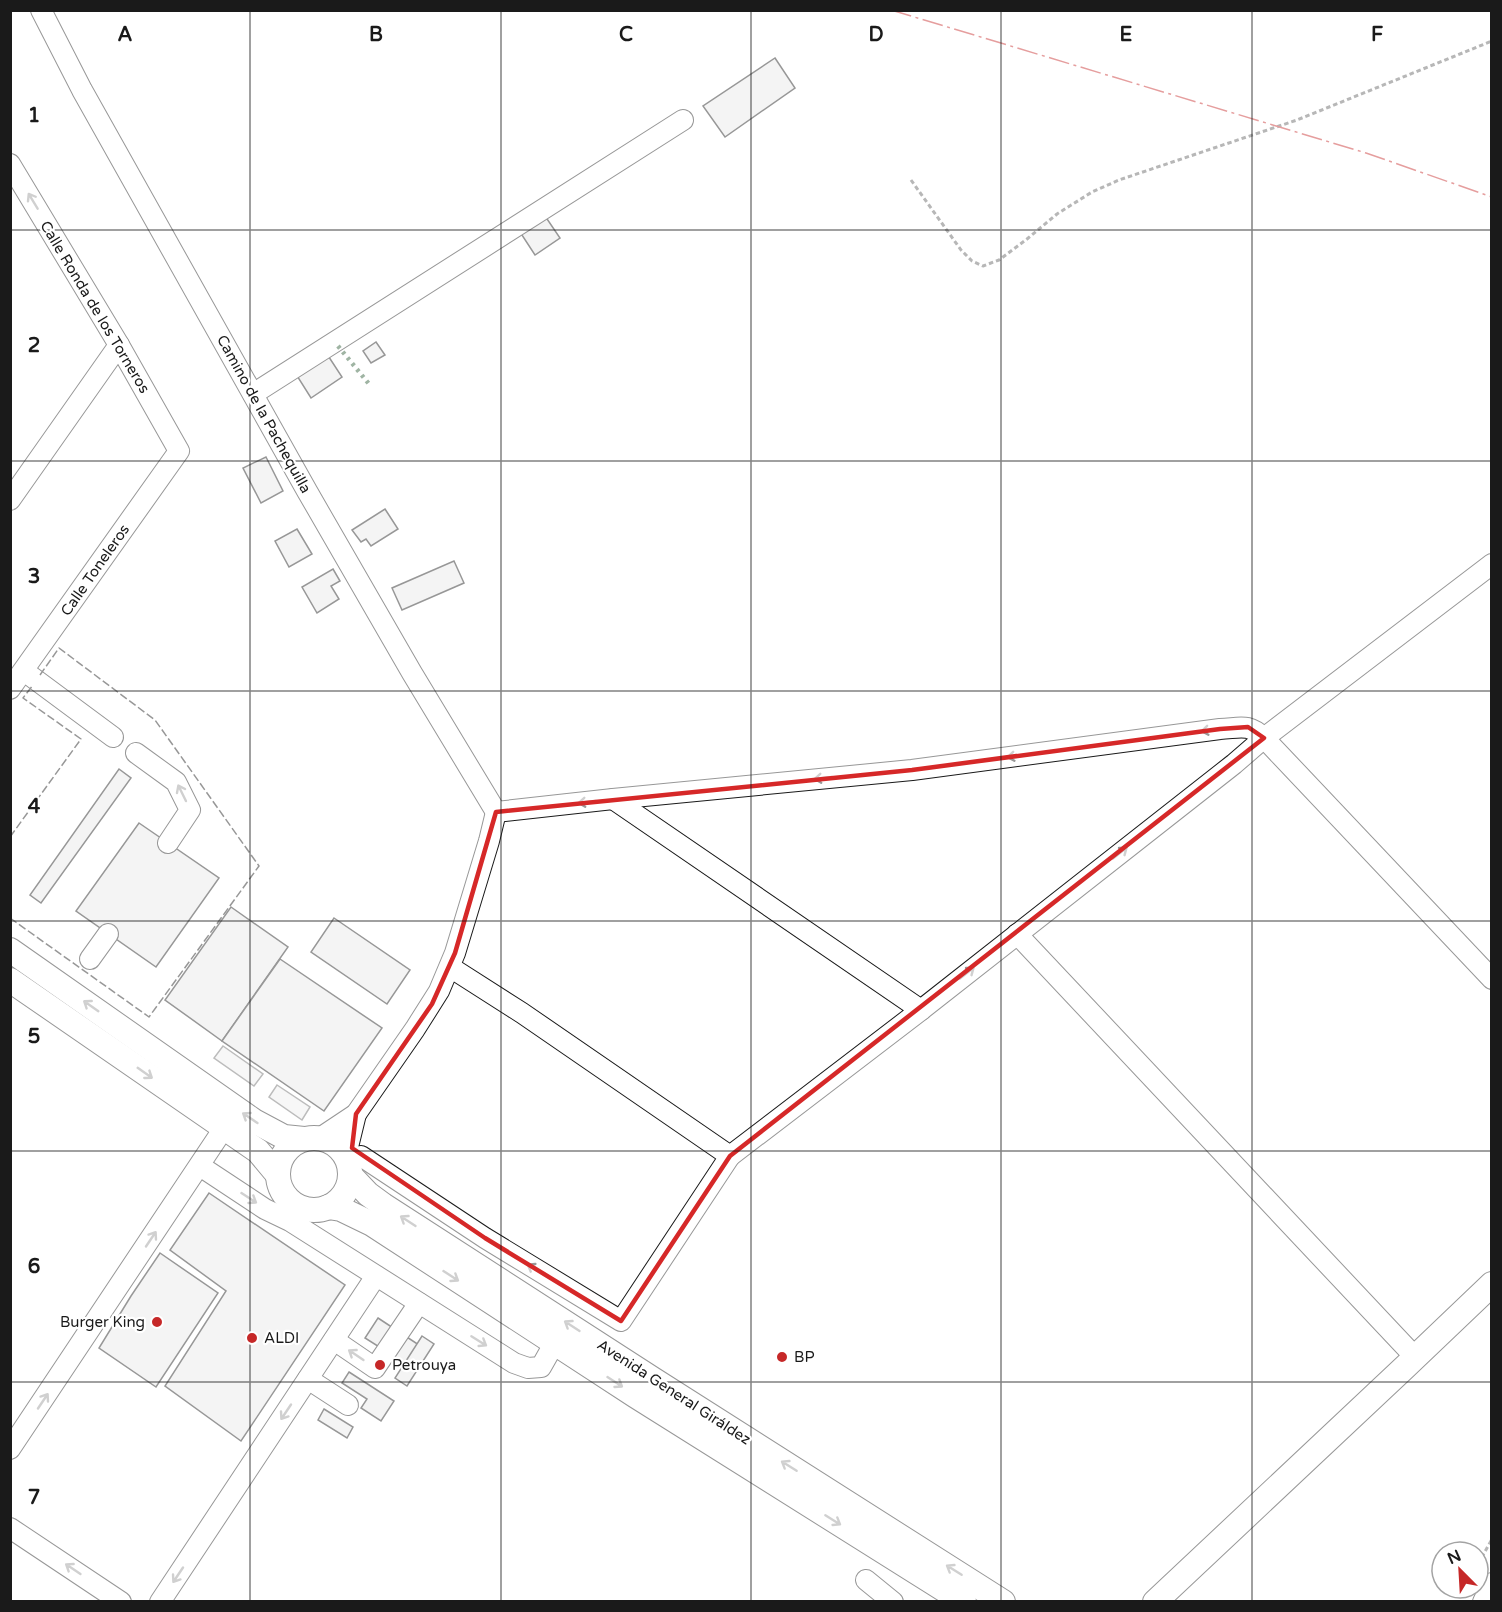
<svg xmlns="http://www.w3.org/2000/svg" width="1502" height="1612" viewBox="0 0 1502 1612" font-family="'Varela Round',sans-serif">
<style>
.parking{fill:#ededed;stroke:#6a6a6a;stroke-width:1.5}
.building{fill:#e6e6e6;stroke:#1a1a1a;stroke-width:1.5}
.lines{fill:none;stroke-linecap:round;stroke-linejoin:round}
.minor-casing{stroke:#1a1a1a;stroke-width:22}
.major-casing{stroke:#1a1a1a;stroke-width:26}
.path{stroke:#5f5f5f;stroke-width:3;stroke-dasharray:4.5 3;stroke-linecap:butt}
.minor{stroke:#fff;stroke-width:20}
.major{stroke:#fff;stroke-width:24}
.hedge{stroke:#2b5a34;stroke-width:4.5;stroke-dasharray:3 4.5;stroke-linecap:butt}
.fence{stroke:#1a1a1a;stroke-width:1.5;stroke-dasharray:8 3;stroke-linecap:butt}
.power{stroke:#c62828;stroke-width:1.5;stroke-dasharray:21 4.5 3 4.5;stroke-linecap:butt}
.oneway{stroke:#989898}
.marked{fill:none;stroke:#d62828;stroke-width:4.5;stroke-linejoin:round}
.grid{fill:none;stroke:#1a1a1a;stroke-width:1.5;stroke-opacity:0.55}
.poi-dot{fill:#c62828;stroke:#fff;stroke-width:2}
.labels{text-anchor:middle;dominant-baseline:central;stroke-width:4.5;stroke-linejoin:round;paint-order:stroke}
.street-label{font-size:15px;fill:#1a1a1a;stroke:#fff}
.poi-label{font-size:15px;fill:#1a1a1a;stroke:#fff;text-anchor:start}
.grid-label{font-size:20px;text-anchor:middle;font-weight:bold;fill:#1a1a1a;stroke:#fff;stroke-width:4.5;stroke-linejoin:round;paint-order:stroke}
</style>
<rect width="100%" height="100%" fill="#fff"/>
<!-- parking -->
<g class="parking">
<path d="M223,1046L263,1074L254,1086L214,1058Z"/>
<path d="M277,1085L310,1107L302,1120L269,1097Z"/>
</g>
<!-- building -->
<g class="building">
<path d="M775,58L795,88L725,137L703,106Z"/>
<path d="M543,213L560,238L535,255L518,229Z"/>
<path d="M376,342L385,355L371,363L363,351Z"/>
<path d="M325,351L342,377L311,398L294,371Z"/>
<path d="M266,457L283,491L261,503L243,468Z"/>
<path d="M385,509L398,529L371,546L366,539L361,542L352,530Z"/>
<path d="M297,529L312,554L289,567L275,541Z"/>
<path d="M454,561L464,583L402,610L392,588Z"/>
<path d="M333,569L340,581L331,586L339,599L317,613L302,587Z"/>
<path d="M119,769L131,778L41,903L30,895Z"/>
<path d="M139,823L219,878L156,967L76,911Z"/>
<path d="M231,907L288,947L222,1041L165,1000Z"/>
<path d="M334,918L410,970L387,1004L311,952Z"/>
<path d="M280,959L382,1028L324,1111L222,1041Z"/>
<path d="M209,1193L345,1285L241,1441L165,1386L226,1291L170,1250Z"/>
<path d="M160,1253L218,1293L156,1387L99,1348L131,1296Z"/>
<path d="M378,1318L419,1345L406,1364L365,1338Z"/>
<path d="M422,1336L434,1344L407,1386L395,1378Z"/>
<path d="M349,1372L394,1401L381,1421L361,1408L367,1399L342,1383Z"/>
<path d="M324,1409L353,1427L347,1438L318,1420Z"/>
</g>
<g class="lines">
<!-- minor casing -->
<g class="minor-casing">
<g id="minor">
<path d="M41,10L82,90L307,491L412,673L496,812"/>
<path d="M10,164L119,345L179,451L10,689"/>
<path d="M253,394L683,120"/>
<path d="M10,500L119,345"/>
<path d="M24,671L113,737"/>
<path d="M136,753L176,782L190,810L168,843"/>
<path d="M496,812L613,799L912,770L1220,729C1241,728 1248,723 1264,738L1492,979"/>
<path d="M1017,934L1415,1357"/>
<path d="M90,959L108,934"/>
<path d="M450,967L522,1013L730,1156L921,1010L613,799"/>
<path d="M921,1010L1234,764L1264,738L1492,564"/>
<path d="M320,1138L356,1114L415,1029L439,991L455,953L489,841L496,812"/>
<path d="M344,1154L348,1147L356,1114"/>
<path d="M347,1159L361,1156L485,1238L621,1321L730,1156"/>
<path d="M200,1166L265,1209L290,1221L514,1363L528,1368L541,1367L554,1344"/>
<path d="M334,1340L375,1368L419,1303"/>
<path d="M308,1379L348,1405"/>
<path d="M10,1449L224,1128"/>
<path d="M10,1528L121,1602"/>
<path d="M866,1580L893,1602"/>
<path d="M160,1602L376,1276"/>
<path d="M1483,1602L1492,1583"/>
</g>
</g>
<!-- major casing -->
<g class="major-casing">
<g id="major">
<path d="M10,950L254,1121L284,1137L304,1139"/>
<path d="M10,980L258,1151L278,1175"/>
<circle cx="314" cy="1174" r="36"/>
<path d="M350,1175L368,1194L383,1205L654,1380L1003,1602"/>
<path d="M328,1207L341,1209L372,1224L636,1396L964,1602"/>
<path d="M1155,1602L1405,1367L1492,1284"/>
</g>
</g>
<!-- path -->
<g class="path">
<path d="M911,180L961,250L972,261L983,266L999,260L1027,239L1057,214L1092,192L1119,180L1297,120L1492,41"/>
<path d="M1478,1564L1492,1539"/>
</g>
<!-- minor -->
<use href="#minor" class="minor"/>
<!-- major -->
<use href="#major" class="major"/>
<!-- hedge -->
<path class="hedge" d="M338,346L369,384"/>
<!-- fence -->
<g class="fence">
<path d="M10,837L81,739L23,698L33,685"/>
<path d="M10,918L149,1017L259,866L155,720L59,648L40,675"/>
</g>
<!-- power -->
<path class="power" d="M891,10L1366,153L1492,197"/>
</g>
<!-- one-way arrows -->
<defs><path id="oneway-shaft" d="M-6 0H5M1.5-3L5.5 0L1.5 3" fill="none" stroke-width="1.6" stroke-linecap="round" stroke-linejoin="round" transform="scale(1.5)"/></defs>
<g class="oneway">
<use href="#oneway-shaft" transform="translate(33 201) rotate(-121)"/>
<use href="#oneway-shaft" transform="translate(1210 730) rotate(172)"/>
<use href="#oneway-shaft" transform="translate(1016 756) rotate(172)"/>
<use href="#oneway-shaft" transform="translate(823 778) rotate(174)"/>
<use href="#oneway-shaft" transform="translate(182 793) rotate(-116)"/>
<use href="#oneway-shaft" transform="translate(587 802) rotate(174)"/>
<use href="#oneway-shaft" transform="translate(1120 853) rotate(-38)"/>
<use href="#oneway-shaft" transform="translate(967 973) rotate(-38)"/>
<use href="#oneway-shaft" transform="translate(91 1006) rotate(-145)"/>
<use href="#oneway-shaft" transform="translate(145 1073) rotate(35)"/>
<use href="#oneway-shaft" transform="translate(250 1118) rotate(-146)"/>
<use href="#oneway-shaft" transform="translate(249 1198) rotate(33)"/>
<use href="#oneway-shaft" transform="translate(408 1221) rotate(-147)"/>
<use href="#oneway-shaft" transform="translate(151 1239) rotate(-56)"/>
<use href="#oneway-shaft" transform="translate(535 1269) rotate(-149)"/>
<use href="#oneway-shaft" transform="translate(451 1276) rotate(33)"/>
<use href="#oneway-shaft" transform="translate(572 1326) rotate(-147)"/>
<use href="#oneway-shaft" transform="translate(479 1341) rotate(32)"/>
<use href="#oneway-shaft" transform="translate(356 1355) rotate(-146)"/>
<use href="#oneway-shaft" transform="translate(615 1382) rotate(33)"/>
<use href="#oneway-shaft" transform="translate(43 1401) rotate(-56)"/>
<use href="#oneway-shaft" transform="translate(286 1412) rotate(124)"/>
<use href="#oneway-shaft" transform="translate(789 1466) rotate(-148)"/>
<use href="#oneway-shaft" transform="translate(833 1520) rotate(32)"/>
<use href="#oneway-shaft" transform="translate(73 1569) rotate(-146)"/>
<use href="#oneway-shaft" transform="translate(954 1570) rotate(-148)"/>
<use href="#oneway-shaft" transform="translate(178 1575) rotate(124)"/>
</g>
<!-- marked area -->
<path d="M0 0H1502V1612H0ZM1248,727L1264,738L730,1156L621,1321L485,1238L352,1148L356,1114L432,1004L455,953L496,812L912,770L1220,729Z" fill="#fff" fill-opacity=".55" fill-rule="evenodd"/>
<path class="marked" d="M1248,727L1264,738L730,1156L621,1321L485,1238L352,1148L356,1114L432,1004L455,953L496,812L912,770L1220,729Z"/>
<!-- grid -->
<path class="grid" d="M250,10V1602M501,10V1602M751,10V1602M1001,10V1602M1252,10V1602M10,230H1492M10,461H1492M10,691H1492M10,921H1492M10,1151H1492M10,1382H1492"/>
<!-- markers -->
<g class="poi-dot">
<circle cx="157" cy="1322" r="6"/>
<circle cx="252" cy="1338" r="6"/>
<circle cx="782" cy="1357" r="6"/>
<circle cx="380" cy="1365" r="6"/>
</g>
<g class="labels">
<!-- street labels -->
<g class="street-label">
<text transform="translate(95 307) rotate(59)">Calle Ronda de los Torneros</text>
<text transform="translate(264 414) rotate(61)">Camino de la Pachequilla</text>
<text transform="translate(95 570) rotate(-55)">Calle Toneleros</text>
<text transform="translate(674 1392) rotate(33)">Avenida General Giráldez</text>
</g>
<!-- poi labels -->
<g class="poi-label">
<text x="145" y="1322" text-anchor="end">Burger King</text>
<text x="264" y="1338">ALDI</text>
<text x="794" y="1357">BP</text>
<text x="392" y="1365">Petrouya</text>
</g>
</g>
<g class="grid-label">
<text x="125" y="41">A</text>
<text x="376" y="41">B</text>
<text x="626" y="41">C</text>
<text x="876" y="41">D</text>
<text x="1126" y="41">E</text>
<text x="1377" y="41">F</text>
<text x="34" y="122">1</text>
<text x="34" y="352">2</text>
<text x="34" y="583">3</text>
<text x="34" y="813">4</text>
<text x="34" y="1043">5</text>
<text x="34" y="1273">6</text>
<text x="34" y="1504">7</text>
</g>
<!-- border -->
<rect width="1502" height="1612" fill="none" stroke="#1a1a1a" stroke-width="24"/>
<!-- north arrow -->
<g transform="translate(1460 1570) rotate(336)"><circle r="28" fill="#ffffff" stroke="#a3a3a3" stroke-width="1.5"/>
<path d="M0-4.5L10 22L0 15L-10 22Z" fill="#c62828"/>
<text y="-9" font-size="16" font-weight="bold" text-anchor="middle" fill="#1a1a1a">N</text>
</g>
</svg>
